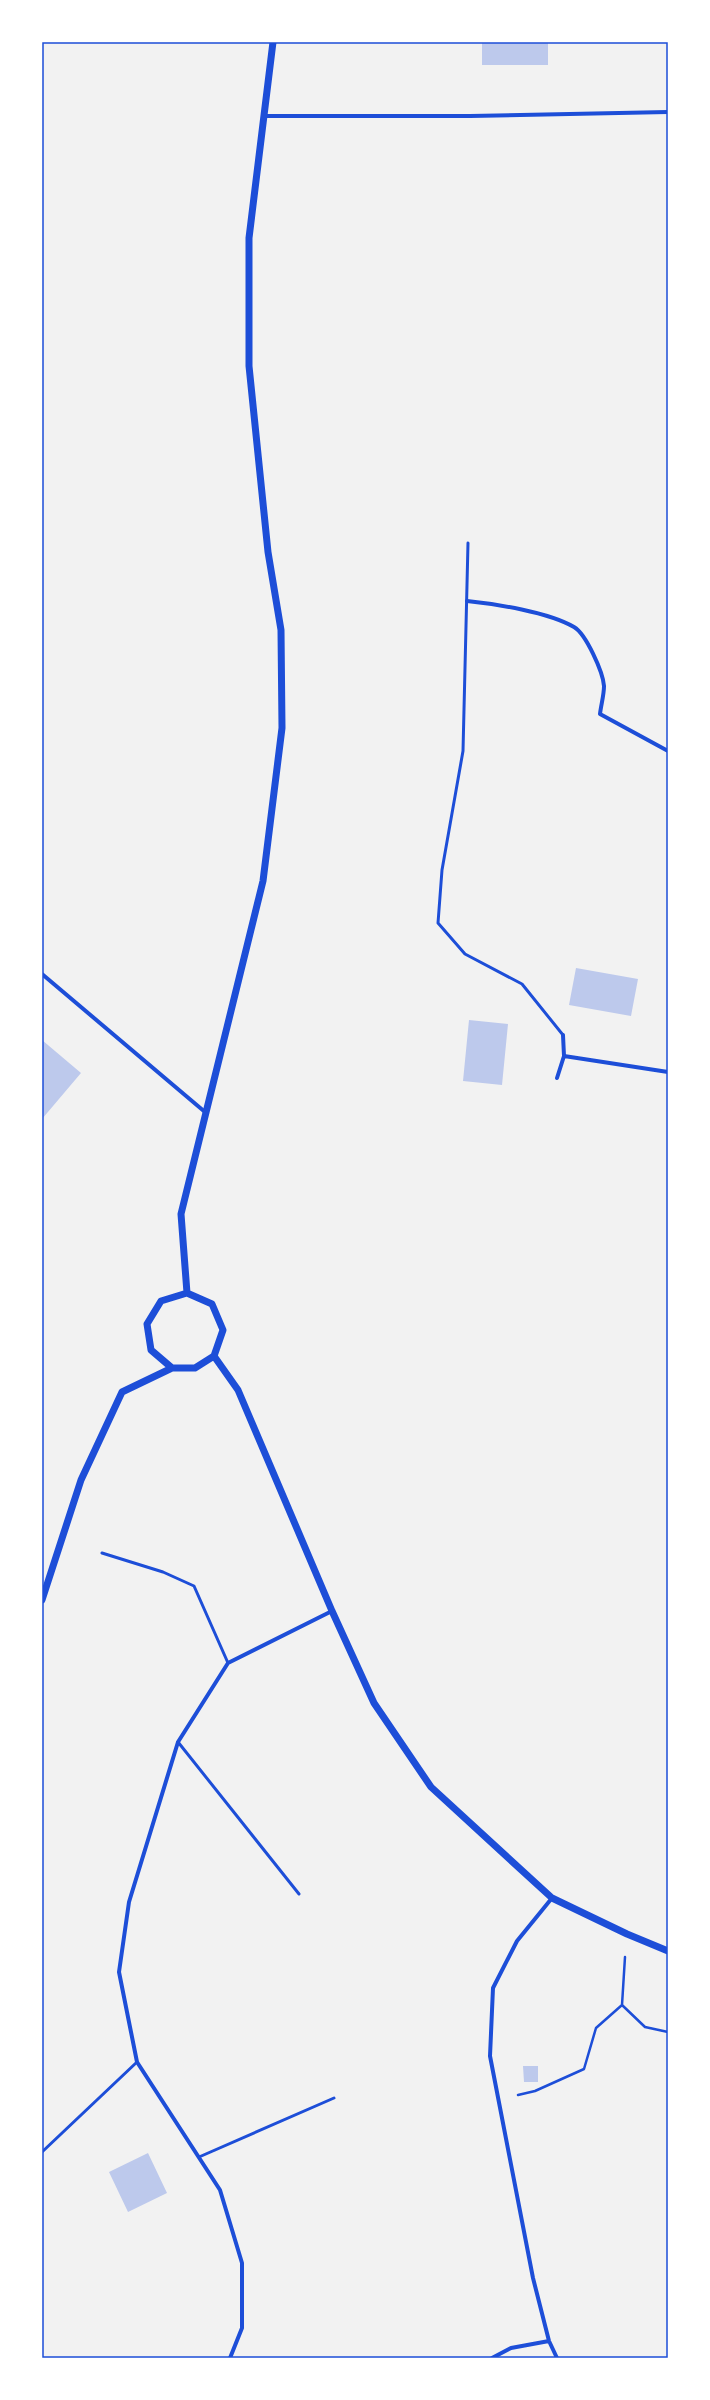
<svg xmlns="http://www.w3.org/2000/svg" width="710" height="2400" font-family="'Public Sans',sans-serif">
<rect width="100%" height="100%" fill="#f2f2f2"/>
<path fill="#bdc9ec" d="M 482,42 L 548,42 L 548,65 L 482,65 Z
M 576,968 L 638,979 L 631,1016 L 569,1005 Z
M 469,1020 L 508,1024 L 502,1085 L 463,1081 Z
M 42,1040 L 81,1073 L 42,1119 Z
M 523,2066 L 538,2066 L 538,2082 L 524,2082 Z
M 148,2153 L 167,2193 L 128,2212 L 109,2172 Z"/>
<g fill="none" stroke-linecap="round" stroke-linejoin="round">
<path stroke="#1d4ed8" stroke-width="2.5" d="M 625,1957 L 622,2005 L 645,2027 L 668,2032
M 518,2095 L 535,2091 L 584,2069 L 596,2028 L 622,2005"/>
<path stroke="#1d4ed8" stroke-width="3" d="M 468,543 L 463,751 L 442,870 L 438,923 L 465,954 L 522,984 L 563,1035
M 102,1553 L 163,1572 L 194,1586 L 228,1663
M 178,1742 L 299,1894
M 42,2152 L 137,2062
M 199,2157 L 334,2098"/>
<path stroke="#1d4ed8" stroke-width="4" d="M 265,116 L 470,116 L 668,112
M 467,601 C 496,604 548,612 574,627 C 586,634 603,672 604,686 C 604,695 601,705 600,714 L 668,751
M 42,974 L 205,1112
M 564,1056 L 668,1072
M 557,1078 L 564,1056 L 563,1035
M 552,1898 L 517,1941 L 493,1988 L 490,2056 L 533,2278 L 549,2341 L 557,2358
M 230,2358 L 242,2328 L 242,2263 L 220,2190 L 137,2062 L 119,1972 L 129,1902 L 178,1742 L 228,1663 L 332,1611
M 492,2358 L 511,2348 L 549,2341"/>
<path stroke="#1d4ed8" stroke-width="7" d="M 187,1293 L 181,1214 L 263,881 L 282,728 L 281,630 L 268,552 L 249,366 L 249,238 L 273,42
M 187,1293 L 212,1304 L 223,1330 L 214,1356 L 195,1368 L 172,1368 L 151,1350 L 147,1324 L 161,1301 Z
M 214,1356 L 238,1390 L 332,1611 L 374,1703 L 431,1787 L 552,1898 L 627,1934 L 668,1951
M 42,1600 L 81,1480 L 122,1392 L 172,1368"/>
</g>
<rect width="710" height="2400" fill="none" stroke="#ffffff" stroke-width="86"/>
<rect x="43" y="43" width="624" height="2314" fill="none" stroke="#1d4ed8" stroke-width="1.5"/>
</svg>
